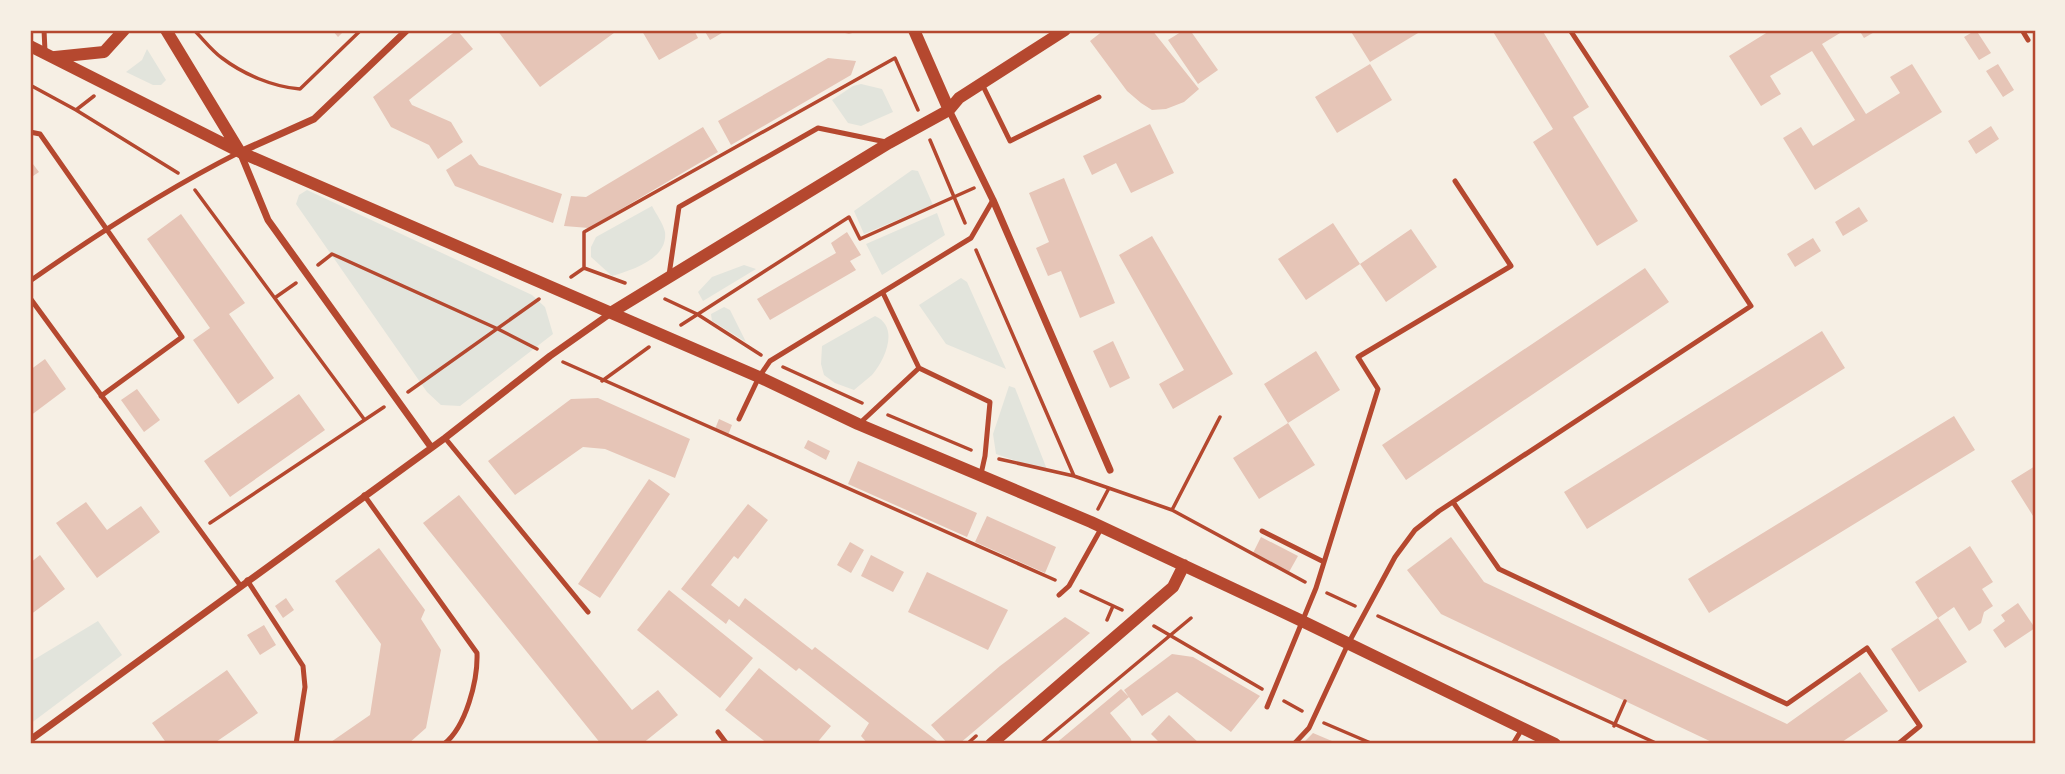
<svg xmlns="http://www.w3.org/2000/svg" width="2065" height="774" font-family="'Fira Sans Condensed',sans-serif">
<rect width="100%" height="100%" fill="#f6efe4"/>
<path fill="#e2e4dc" d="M 147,49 L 166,80 L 161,85 L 153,85 L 126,72 L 142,60 Z
M 861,84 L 882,89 L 893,112 L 861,126 L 848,123 L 832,100 L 853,86 Z
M 912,170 L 918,171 L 933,205 L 864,234 L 854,211 Z
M 307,190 L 532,295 L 545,307 L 553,334 L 460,406 L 441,405 L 427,392 L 296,204 L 299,195 Z
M 652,206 C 656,214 663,223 665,232 C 668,259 632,270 612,276 L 591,257 L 591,247 L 596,237 Z
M 937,213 L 945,235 L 882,275 L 866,244 Z
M 744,265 L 756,269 L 703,301 L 698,292 L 712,277 Z
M 961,278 L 967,282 L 1006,369 L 946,344 L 919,305 Z
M 724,307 L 730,310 L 746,342 L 712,321 L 711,314 Z
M 875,316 C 900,327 885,360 872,375 C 866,380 860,385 854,390 L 835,383 L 824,375 L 821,364 L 822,346 Z
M 1009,386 L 1015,388 L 1048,472 L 996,454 L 993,434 Z
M 98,621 L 122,655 L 30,724 L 30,662 Z"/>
<path fill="#e6c5b7" d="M 332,30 L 345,30 L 338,37 Z
M 457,30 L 473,49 L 409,100 L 412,105 L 451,122 L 463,142 L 438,159 L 429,145 L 391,127 L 373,97 Z
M 497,30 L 618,30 L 540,87 Z
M 645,30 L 694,30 L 698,38 L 659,60 L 642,31 Z
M 704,30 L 727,30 L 710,40 Z
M 833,30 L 862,30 L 849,34 Z
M 1104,30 L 1152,30 L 1199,89 L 1184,102 L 1166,109 L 1152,110 L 1141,103 L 1127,91 L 1090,41 Z
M 1184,30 L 1190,30 L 1218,70 L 1198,84 L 1168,40 Z
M 1350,30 L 1423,30 L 1370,62 Z
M 1492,30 L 1542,30 L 1589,107 L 1573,117 L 1638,221 L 1597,246 L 1533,142 L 1553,129 Z
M 1771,30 L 1845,30 L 1822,44 L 1866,114 L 1900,93 L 1890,77 L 1912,64 L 1942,112 L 1815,190 L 1783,138 L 1801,127 L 1813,146 L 1855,120 L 1812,51 L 1770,76 L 1781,94 L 1761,106 L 1729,56 Z
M 1859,30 L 1878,30 L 1864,38 Z
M 1976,30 L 1991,53 L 1979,60 L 1964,37 Z
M 828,58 L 856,61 L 851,75 L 731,145 L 718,121 Z
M 1370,64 L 1392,100 L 1337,133 L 1315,97 Z
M 1998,64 L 2014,90 L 2003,97 L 1986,71 Z
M 1150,124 L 1174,173 L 1131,193 L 1116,163 L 1092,175 L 1083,156 Z
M 1991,126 L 1999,139 L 1976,154 L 1968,141 Z
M 703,127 L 718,152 L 589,228 L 564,226 L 571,196 L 586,197 Z
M 471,154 L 479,165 L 562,194 L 553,223 L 455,186 L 446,170 Z
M 30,160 L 39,172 L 30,178 Z
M 1064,178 L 1115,303 L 1080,318 L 1061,271 L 1048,276 L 1036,248 L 1049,242 L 1029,193 Z
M 1859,207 L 1868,221 L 1843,236 L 1835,222 Z
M 181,214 L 245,303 L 229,314 L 274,378 L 238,404 L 193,340 L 210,328 L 147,239 Z
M 1333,223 L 1360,264 L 1306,300 L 1278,259 Z
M 1411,229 L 1437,267 L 1386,302 L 1360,264 Z
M 847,232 L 861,255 L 850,261 L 856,270 L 770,320 L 757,299 L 836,253 L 831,243 Z
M 1152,236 L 1233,374 L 1173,409 L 1159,384 L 1184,370 L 1119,255 Z
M 1813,238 L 1821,251 L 1795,267 L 1787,254 Z
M 1645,268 L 1669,302 L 1406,480 L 1382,445 Z
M 1822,331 L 1845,368 L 1587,529 L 1564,492 Z
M 1113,341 L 1130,378 L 1110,388 L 1093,351 Z
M 1316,351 L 1340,390 L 1288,423 L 1315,465 L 1259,499 L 1233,458 L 1288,423 L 1264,384 Z
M 45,359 L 66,389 L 30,416 L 30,370 Z
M 137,389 L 160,420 L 144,432 L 121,400 Z
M 299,394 L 325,430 L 230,497 L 204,461 Z
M 598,398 L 690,439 L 675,478 L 605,449 L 583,447 L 515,495 L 488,461 L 571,399 Z
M 1954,416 L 1975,450 L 1709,613 L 1688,579 Z
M 719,419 L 732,425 L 728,435 L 715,429 Z
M 808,440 L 830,451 L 826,460 L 804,448 Z
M 858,461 L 977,513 L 967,537 L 848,484 Z
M 2035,466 L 2035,519 L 2011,481 Z
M 649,479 L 670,494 L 600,598 L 578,584 Z
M 459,495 L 632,710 L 658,690 L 678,715 L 642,744 L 601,744 L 423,523 Z
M 86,502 L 107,530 L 141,506 L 160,532 L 97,578 L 56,523 Z
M 748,504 L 768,520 L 738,559 L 734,556 L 711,585 L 739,607 L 745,598 L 812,650 L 815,647 L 941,744 L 868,744 L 861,736 L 869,723 L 799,668 L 796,671 L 729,619 L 726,624 L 681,589 Z
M 987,516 L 1056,547 L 1045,573 L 975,542 Z
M 1261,537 L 1298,556 L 1289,572 L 1253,553 Z
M 1451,537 L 1484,582 L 1787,724 L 1860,672 L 1888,711 L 1839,744 L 1716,744 L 1441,614 L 1407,570 Z
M 850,542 L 864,550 L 851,573 L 837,565 Z
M 1970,546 L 1993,582 L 1982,589 L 1993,606 L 1984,612 L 1981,623 L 1969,631 L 1954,607 L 1938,618 L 1915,582 Z
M 379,548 L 425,610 L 421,619 L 441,650 L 426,728 L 408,744 L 328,744 L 370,715 L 381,644 L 335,581 Z
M 40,555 L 65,589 L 30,615 L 30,563 Z
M 871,555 L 904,572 L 893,592 L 861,576 Z
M 927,572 L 1008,610 L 988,650 L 908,612 Z
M 669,590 L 753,658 L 720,698 L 637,630 Z
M 286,598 L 294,610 L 283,618 L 275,606 Z
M 2018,603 L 2035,628 L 2005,648 L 1993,630 L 2005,621 L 2001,615 Z
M 1065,617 L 1090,633 L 959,744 L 948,744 L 931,725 L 1000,666 Z
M 1938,618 L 1967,662 L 1919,692 L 1891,649 Z
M 264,625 L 276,645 L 260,655 L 247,635 Z
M 1172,654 L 1193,657 L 1260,696 L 1231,732 L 1177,692 L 1142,716 L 1124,690 Z
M 759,668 L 831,726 L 816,744 L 768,744 L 725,710 Z
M 227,670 L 258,713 L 213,744 L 167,744 L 152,723 Z
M 1121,689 L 1129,697 L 1110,713 L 1131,739 L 1132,744 L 1055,744 Z
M 1169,715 L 1200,744 L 1161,744 L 1151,734 Z
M 1313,733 L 1339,744 L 1302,744 Z"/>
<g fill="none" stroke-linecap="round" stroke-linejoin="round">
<path stroke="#b5482f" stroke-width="3.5" d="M 194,30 C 203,39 212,51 222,58 C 243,74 273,87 300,89 L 361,30
M 30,85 L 76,110 L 178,173
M 76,110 L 94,96
M 930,140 L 965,223
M 195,190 L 364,419
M 976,250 L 1074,476
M 318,265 L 332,254 L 498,329 L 537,349
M 584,268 L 625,283
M 571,277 L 584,268 L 584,232 L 895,58 L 918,110
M 276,297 L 296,283
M 665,299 L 697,314 L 761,355
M 681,325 L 849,217 L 860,239 L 974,188
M 563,362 L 1055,580
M 783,367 L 862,403
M 602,381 L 649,347
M 408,392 L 539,299
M 888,415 L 971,450
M 999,459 L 1074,476 L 1172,510 L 1305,582
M 1098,509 L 1109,488
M 1172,510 L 1220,417
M 210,523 L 384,407
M 1081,591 L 1122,610
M 1327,593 L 1355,606
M 1378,616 L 1658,744
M 1107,620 L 1113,606
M 1154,626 L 1262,689
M 1284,701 L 1302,711
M 1324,723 L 1373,744
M 1614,726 L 1625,701
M 967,744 L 976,736
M 1040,744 L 1191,618"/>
<path stroke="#b5482f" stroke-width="5" d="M 44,30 L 45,51
M 2022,30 L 2028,40
M 982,84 L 1010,141 L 1099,97
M 30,132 L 40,134 L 182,337 L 101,396
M 669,275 L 679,207 L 818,128 L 886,142
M 30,281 C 97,234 165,190 238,153
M 883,293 L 919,368 L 990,402 L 985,456 L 981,474
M 30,298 L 240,585
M 739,419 L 759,377 L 770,361 L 971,238 L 993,200
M 860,423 L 919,368
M 445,438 L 588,612
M 364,495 L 477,653 C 478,680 466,727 444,744
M 1453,502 L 1499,569 L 1787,704 L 1867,648 L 1920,726 L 1898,744
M 1262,531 L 1324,562
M 247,580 L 303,666 L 305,687 L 296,744
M 1059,595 L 1069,586 L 1102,527
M 1267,707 L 1316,588 L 1378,389 L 1358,357 L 1511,266 L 1455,181
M 718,732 L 727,744
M 1294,744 L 1309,728 L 1348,644 L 1395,557 L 1415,530 L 1439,511 L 1751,306 L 1570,30
M 1513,744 L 1522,729"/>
<path stroke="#b5482f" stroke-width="7" d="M 407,30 L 314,119 L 240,152 L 268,220 L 431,447
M 949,110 L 993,200 L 1110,470
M 30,740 L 445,438 L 550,356 L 611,313"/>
<path stroke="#b5482f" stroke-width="12" d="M 166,30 L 240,152
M 914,30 L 949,110
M 30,46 L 240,152 L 759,377 L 858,424 L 1091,522 L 1302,621 L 1555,744
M 55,57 L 104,52 L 124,30
M 612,312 L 889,143 L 949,110 L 959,98 L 1065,30
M 991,744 L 1173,587 L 1184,565"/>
</g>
<rect width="2065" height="774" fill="none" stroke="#f6efe4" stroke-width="63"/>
<rect x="32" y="32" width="2002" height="710" fill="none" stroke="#b5482f" stroke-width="2.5"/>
</svg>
